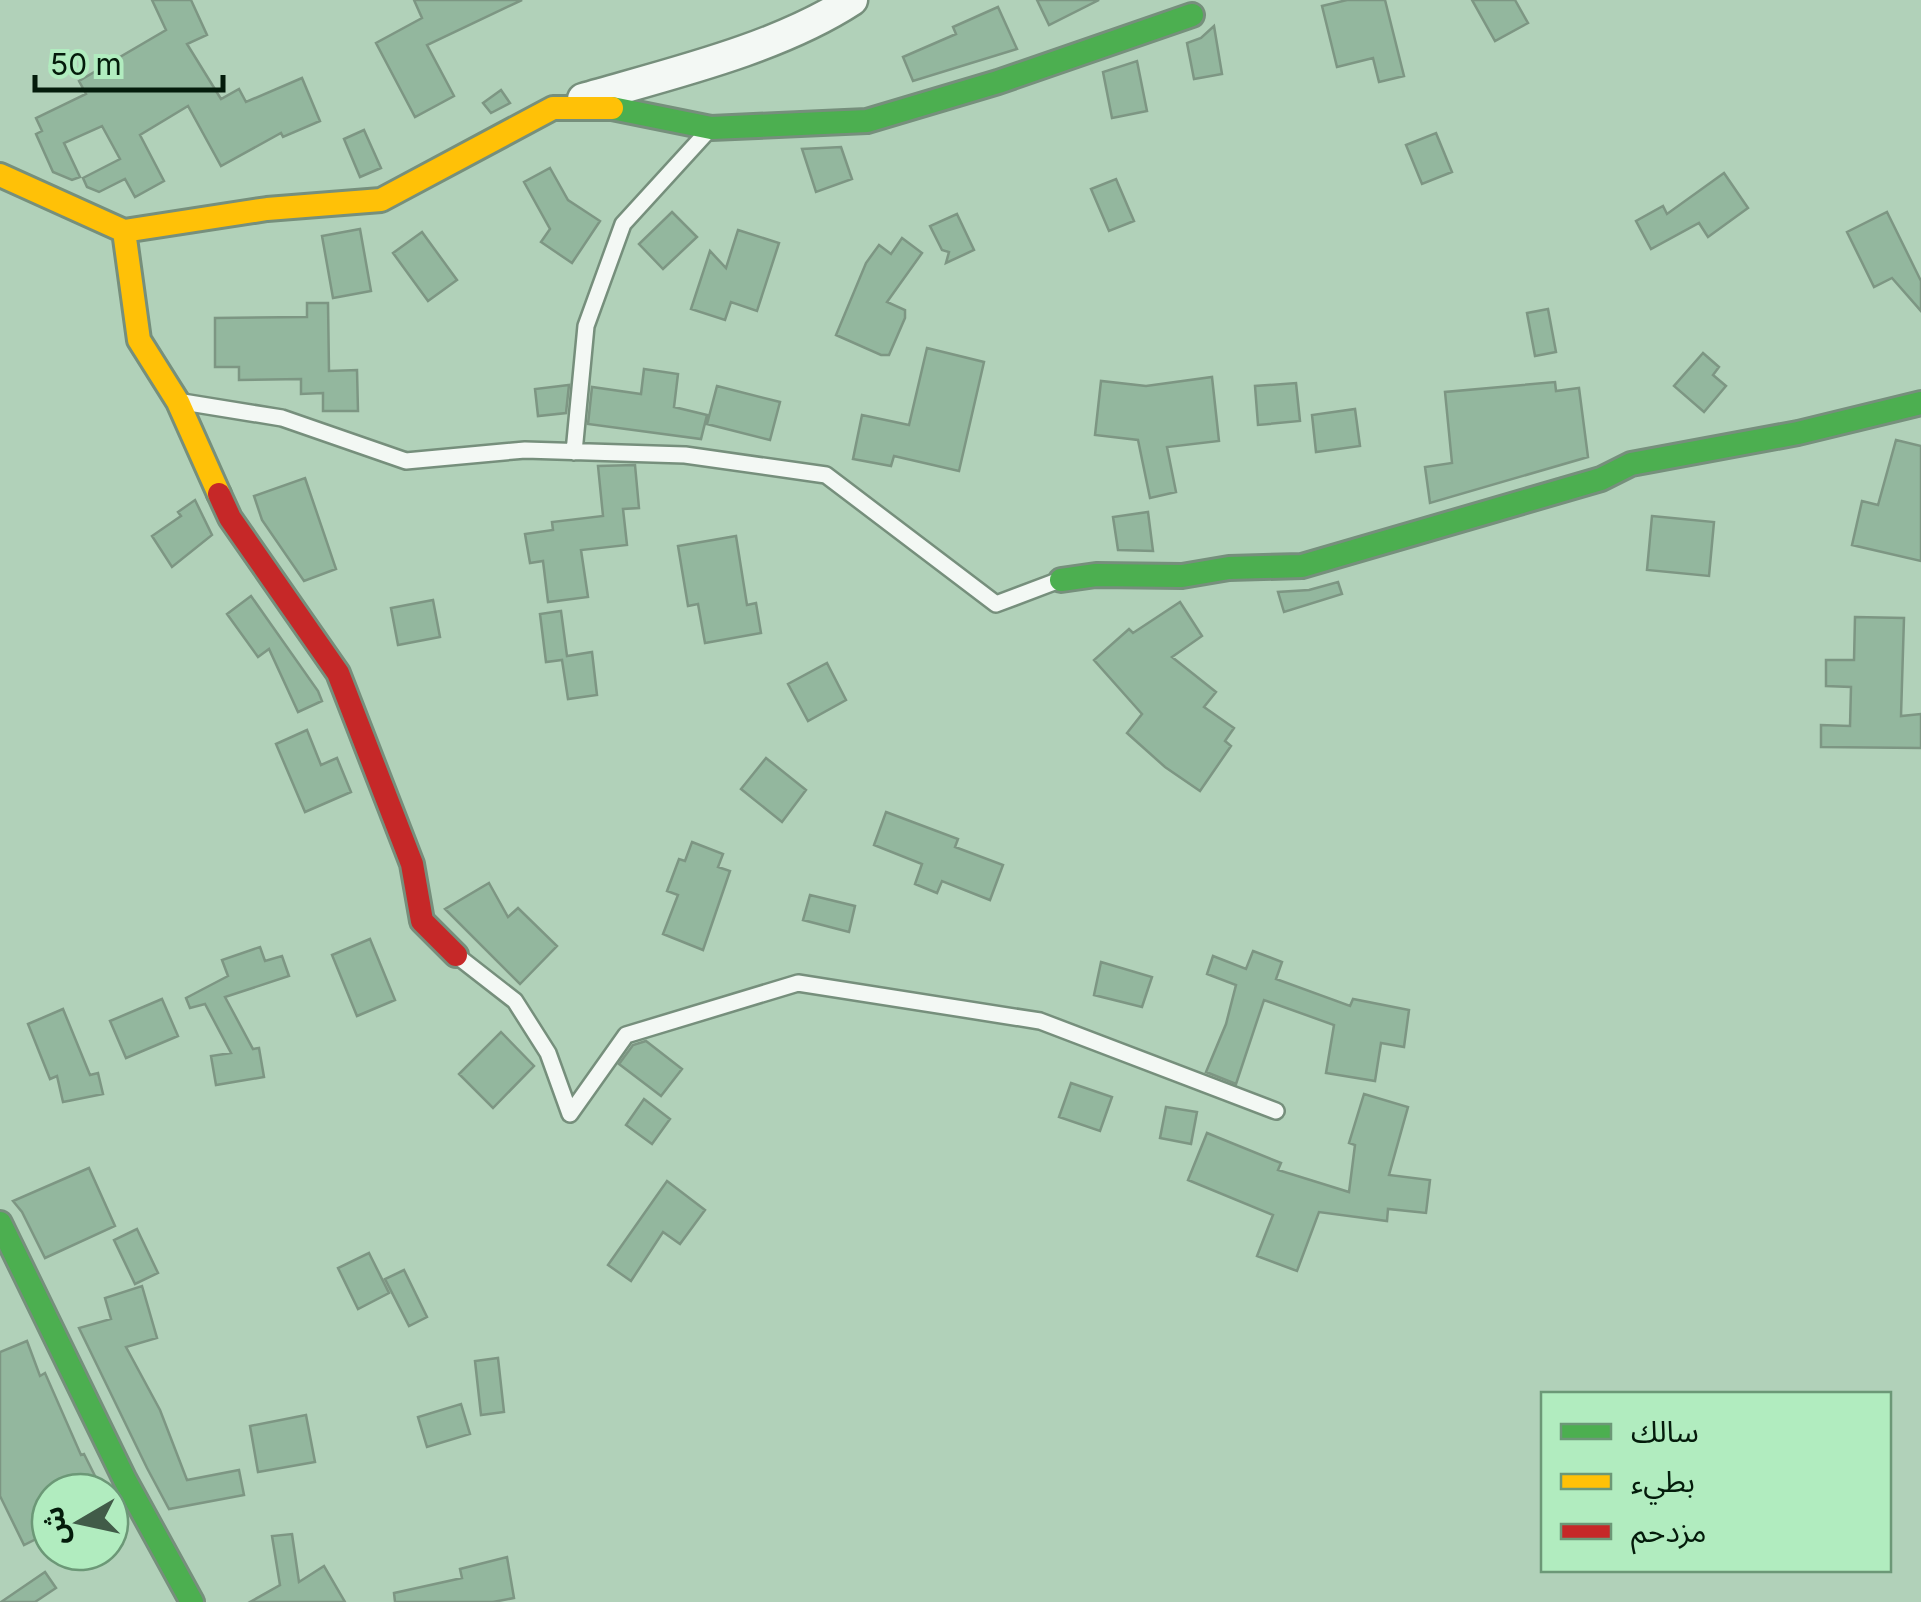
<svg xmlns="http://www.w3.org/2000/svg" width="1921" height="1602" font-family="Inter,'Noto Sans Arabic',sans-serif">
<rect width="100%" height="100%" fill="#b1d1b9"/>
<path fill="#93b79e" stroke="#7d9683" stroke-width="2.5" d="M 152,0 L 191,0 L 207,35 L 187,44 L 221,99 L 239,89 L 246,102 L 302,78 L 320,121 L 283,137 L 281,133 L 221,166 L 188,106 L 140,135 L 164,181 L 135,197 L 125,179 L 99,192 L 87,187 L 83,178 L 120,159 L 102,126 L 64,143 L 80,177 L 72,180 L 53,172 L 36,134 L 42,131 L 36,118 L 86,94 L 79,81 L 166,30 Z
M 414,0 L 522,0 L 427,45 L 454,96 L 415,117 L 376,43 L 422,18 Z
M 1037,0 L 1099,0 L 1049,25 Z
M 1347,0 L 1385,0 L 1404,76 L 1379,82 L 1373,58 L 1337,67 L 1322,6 Z
M 1472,0 L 1515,0 L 1528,23 L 1495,41 Z
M 998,7 L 1017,49 L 913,81 L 903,57 L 956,34 L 953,27 Z
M 1214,26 L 1222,74 L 1194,79 L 1187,43 L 1201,38 Z
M 1137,61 L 1147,111 L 1112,118 L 1103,72 Z
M 501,90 L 510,103 L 491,113 L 483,103 Z
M 364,130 L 381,168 L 360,177 L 344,139 Z
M 1436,133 L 1452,172 L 1422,184 L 1406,145 Z
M 841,147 L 852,179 L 816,192 L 802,149 Z
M 550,168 L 568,200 L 600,221 L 572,263 L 541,242 L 550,229 L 524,182 Z
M 1724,173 L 1748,208 L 1708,237 L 1699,223 L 1651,249 L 1636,221 L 1663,206 L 1667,214 Z
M 1116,179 L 1134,221 L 1109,231 L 1091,189 Z
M 672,212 L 697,237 L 663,269 L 639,244 Z
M 1887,212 L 1921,281 L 1921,311 L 1892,278 L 1874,287 L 1847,232 Z
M 957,214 L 974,250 L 946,263 L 949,252 L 942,250 L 930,226 Z
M 360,229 L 371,291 L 333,298 L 322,236 Z
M 738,230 L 779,243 L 757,311 L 731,302 L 725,320 L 691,309 L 710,251 L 726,268 Z
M 422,232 L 457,280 L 428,301 L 393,253 Z
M 902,238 L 922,253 L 887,302 L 905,310 L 905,318 L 889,355 L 881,355 L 836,335 L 866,263 L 879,245 L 891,254 Z
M 307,303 L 328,303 L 329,371 L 357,370 L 358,411 L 323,411 L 323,393 L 301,394 L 301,379 L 239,380 L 239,367 L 215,367 L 215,318 L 307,317 Z
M 1548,309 L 1556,352 L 1535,356 L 1527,313 Z
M 927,348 L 984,362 L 959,471 L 894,456 L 891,466 L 853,459 L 862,415 L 909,425 Z
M 1703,353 L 1719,367 L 1713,375 L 1726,386 L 1704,412 L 1674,386 Z
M 644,369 L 678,374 L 674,407 L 707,415 L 701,439 L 588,424 L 592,387 L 641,394 Z
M 1212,377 L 1219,441 L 1167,447 L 1176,492 L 1150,498 L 1138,440 L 1095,435 L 1101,381 L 1146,386 Z
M 1555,382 L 1556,391 L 1579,388 L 1588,457 L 1430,503 L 1425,467 L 1452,463 L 1445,392 Z
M 1296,383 L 1300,421 L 1258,425 L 1255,386 Z
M 569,385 L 566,413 L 538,416 L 535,389 Z
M 717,386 L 780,402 L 770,440 L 707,424 Z
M 1355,409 L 1360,446 L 1316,452 L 1312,415 Z
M 1896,440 L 1921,446 L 1921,561 L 1852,545 L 1862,501 L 1878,505 Z
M 635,465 L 639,508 L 623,509 L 627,545 L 581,550 L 588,597 L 548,602 L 543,561 L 530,563 L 525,534 L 553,530 L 552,522 L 603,516 L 598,466 Z
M 305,478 L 336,569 L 304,581 L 262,520 L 254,496 Z
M 195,500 L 212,535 L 172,567 L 152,536 L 181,516 L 178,512 Z
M 1148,512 L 1153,551 L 1118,550 L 1113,517 Z
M 1652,516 L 1714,522 L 1709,576 L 1647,570 Z
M 736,536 L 747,605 L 756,603 L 761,633 L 705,643 L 698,604 L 688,606 L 678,546 Z
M 1338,582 L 1342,594 L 1284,612 L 1278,592 L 1309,590 Z
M 251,596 L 318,691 L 322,701 L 298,712 L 269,649 L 258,657 L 227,614 Z
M 433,600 L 440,637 L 398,645 L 391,608 Z
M 1180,602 L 1202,636 L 1172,657 L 1216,692 L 1204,707 L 1234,728 L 1225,741 L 1231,746 L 1200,791 L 1165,767 L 1127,733 L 1142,714 L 1094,660 L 1129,629 L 1133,633 Z
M 561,611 L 567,656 L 592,652 L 597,695 L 568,699 L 562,660 L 546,662 L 540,614 Z
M 1855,617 L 1904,618 L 1901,716 L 1921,714 L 1921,748 L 1821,747 L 1821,725 L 1850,726 L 1851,687 L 1826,686 L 1826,660 L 1854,660 Z
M 827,663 L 846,700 L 808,721 L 788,684 Z
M 307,730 L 321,765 L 337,758 L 351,792 L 305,812 L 276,744 Z
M 766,758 L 806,790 L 782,822 L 741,789 Z
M 886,812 L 958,839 L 955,847 L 1003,865 L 990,900 L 942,881 L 937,893 L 915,884 L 922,864 L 874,845 Z
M 692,842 L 723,854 L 718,867 L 730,871 L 703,950 L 663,934 L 678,895 L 667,891 L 679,859 L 685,861 Z
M 489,883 L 508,917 L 518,908 L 557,946 L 520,984 L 445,909 Z
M 810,895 L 855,906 L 849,932 L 803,920 Z
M 370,939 L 395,1000 L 357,1016 L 332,955 Z
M 260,947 L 265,961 L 282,956 L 289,976 L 225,997 L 253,1049 L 259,1048 L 264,1077 L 216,1085 L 211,1056 L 231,1053 L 205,1004 L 190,1008 L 186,998 L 228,976 L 222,960 Z
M 1253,951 L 1282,962 L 1276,979 L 1350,1006 L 1353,999 L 1409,1010 L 1404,1047 L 1381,1043 L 1375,1081 L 1326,1073 L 1334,1025 L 1264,1000 L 1236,1084 L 1206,1072 L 1226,1024 L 1236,985 L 1207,974 L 1213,956 L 1246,969 Z
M 1101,962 L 1152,977 L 1142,1007 L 1094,995 Z
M 162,999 L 178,1036 L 126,1058 L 110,1021 Z
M 63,1009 L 90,1075 L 98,1073 L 103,1094 L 63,1102 L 57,1076 L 50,1079 L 28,1024 Z
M 501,1032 L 534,1066 L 493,1108 L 459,1074 Z
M 646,1041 L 682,1069 L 661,1096 L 619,1064 L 633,1045 Z
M 1071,1083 L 1112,1097 L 1100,1131 L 1059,1117 Z
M 1364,1094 L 1408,1107 L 1389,1175 L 1430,1180 L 1426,1213 L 1388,1209 L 1387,1221 L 1319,1212 L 1297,1271 L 1257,1256 L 1273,1215 L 1188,1180 L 1207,1133 L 1281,1163 L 1278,1170 L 1349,1192 L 1355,1145 L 1349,1143 Z
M 644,1099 L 670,1119 L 652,1144 L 626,1125 Z
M 1166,1107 L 1197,1112 L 1191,1144 L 1160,1138 Z
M 89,1168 L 115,1226 L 45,1258 L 22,1212 L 13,1201 Z
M 667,1181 L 705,1210 L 680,1244 L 663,1232 L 631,1281 L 608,1265 Z
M 137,1229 L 158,1273 L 135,1284 L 114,1240 Z
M 369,1253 L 389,1293 L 358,1309 L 338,1268 Z
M 404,1270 L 427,1317 L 409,1326 L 385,1279 Z
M 142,1286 L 157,1338 L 126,1347 L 160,1410 L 187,1480 L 239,1470 L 244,1495 L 169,1509 L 147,1468 L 79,1328 L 111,1319 L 105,1298 Z
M 27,1341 L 40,1376 L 45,1373 L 81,1455 L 84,1454 L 103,1492 L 50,1492 L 50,1532 L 24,1545 L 0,1496 L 0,1352 Z
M 498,1358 L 504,1412 L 481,1415 L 475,1361 Z
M 461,1404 L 470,1434 L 427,1447 L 418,1417 Z
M 306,1415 L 315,1462 L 258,1472 L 250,1426 Z
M 292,1534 L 299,1582 L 324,1566 L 345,1602 L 250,1602 L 280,1585 L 272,1536 Z
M 507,1557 L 514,1598 L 493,1602 L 395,1602 L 394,1593 L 462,1578 L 460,1569 Z
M 45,1572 L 56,1588 L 35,1602 L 1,1602 Z"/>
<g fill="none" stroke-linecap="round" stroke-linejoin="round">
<g stroke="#768f7c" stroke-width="20">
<path id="lane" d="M 183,402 L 282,418 L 406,461 L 525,450 L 685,455 L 826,475 L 996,604 L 1057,581
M 574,452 L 586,326 L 623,224 L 708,131
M 456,955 L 515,1001 L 548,1053 L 570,1114 L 626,1035 L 798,983 L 1040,1021 L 1276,1111"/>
</g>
<g stroke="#768f7c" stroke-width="35">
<path id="street" d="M 583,99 C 669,74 777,49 852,0"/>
</g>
<g stroke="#768f7c" stroke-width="28">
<path id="fast" d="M 612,108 L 711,128 L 867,121 L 998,82 L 1192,15
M 1061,580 L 1096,575 L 1182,576 L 1229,568 L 1302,566 L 1601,479 L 1631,464 L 1798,433 L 1921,403
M 0,1223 L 125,1480 L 192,1602"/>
</g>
<g stroke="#768f7c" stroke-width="28">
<path id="slow" d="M 0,175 L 124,231 L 139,340 L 178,402 L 219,494
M 124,231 L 267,209 L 381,200 L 553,108 L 612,108"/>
</g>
<g stroke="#768f7c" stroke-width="28">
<path id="jam" d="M 219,494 L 230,518 L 338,673 L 412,864 L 422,921 L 456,955"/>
</g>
<use href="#lane" stroke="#f3f8f4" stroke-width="15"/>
<use href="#street" stroke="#f3f8f4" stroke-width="30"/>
<use href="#fast" stroke="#4caf50" stroke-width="22"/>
<use href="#slow" stroke="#ffc107" stroke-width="22"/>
<use href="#jam" stroke="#c62828" stroke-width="22"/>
</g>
<rect x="1541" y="1392" width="350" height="180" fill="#b1ecbf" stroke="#6c9877" stroke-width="2.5"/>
<rect x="1561" y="1424" width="50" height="15" fill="#4caf50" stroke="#6c9877" stroke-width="2.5"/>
<text x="1631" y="1442" font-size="30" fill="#041b0b">سالك</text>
<rect x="1561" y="1474" width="50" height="15" fill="#ffc107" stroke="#6c9877" stroke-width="2.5"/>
<text x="1631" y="1492" font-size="30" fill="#041b0b">بطيء</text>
<rect x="1561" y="1524" width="50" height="15" fill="#c62828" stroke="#6c9877" stroke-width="2.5"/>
<text x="1631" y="1542" font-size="30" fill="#041b0b">مزدحم</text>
<g transform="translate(80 1522) rotate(261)"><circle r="48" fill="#b1ecbf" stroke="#6c9877" stroke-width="2.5"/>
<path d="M0-8L18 38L0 25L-18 38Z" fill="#415b48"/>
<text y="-15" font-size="28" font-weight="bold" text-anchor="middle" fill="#041b0b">ش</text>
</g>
<path d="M35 75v15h188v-15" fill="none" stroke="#041b0b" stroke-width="5"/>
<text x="50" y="75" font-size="30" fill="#041b0b" stroke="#b1ecbf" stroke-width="8" paint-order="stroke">50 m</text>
</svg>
